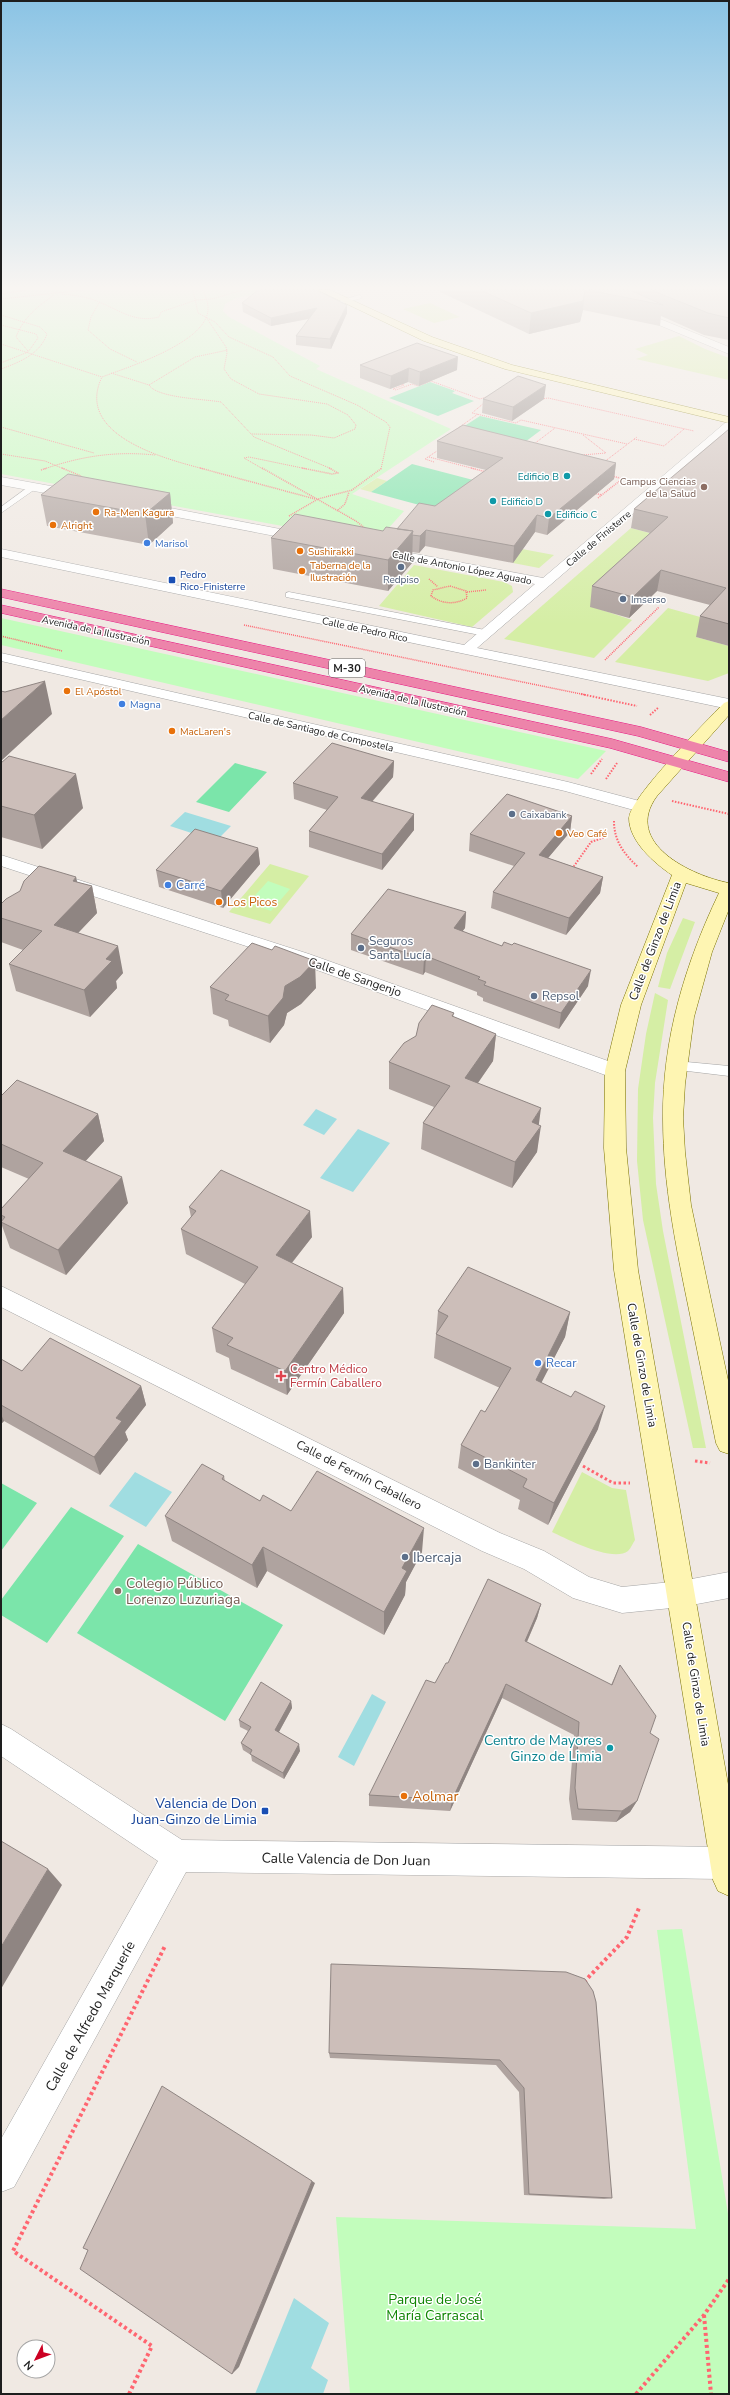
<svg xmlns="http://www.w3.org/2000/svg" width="730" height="2395" font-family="'Nunito Sans',sans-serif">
<rect width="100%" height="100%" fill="#f0e9e3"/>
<path fill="#d5eea5" d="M 430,303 L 460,317 L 434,323 L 403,309 Z
M 679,336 L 705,349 L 729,358 L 729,380 L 636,359 L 648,355 L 635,349 Z
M 377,478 L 387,481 L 371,492 L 360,489 Z
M 631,528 L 709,549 L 590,606 L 632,620 L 594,658 L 504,639 Z
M 522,549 L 554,555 L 539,568 L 513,563 Z
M 414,565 L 504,582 L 512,586 L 513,592 L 472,627 L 379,606 Z
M 668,608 L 711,620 L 696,637 L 729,646 L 729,673 L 708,681 L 615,662 Z
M 270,864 L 309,876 L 270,924 L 229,912 Z
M 683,918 L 695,922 L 670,989 L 658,987 L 667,953 Z
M 655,993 L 668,1000 L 655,1083 L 653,1118 L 656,1184 L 663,1231 L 706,1448 L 693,1448 L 643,1220 L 637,1161 L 638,1089 L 646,1034 Z
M 582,1472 L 612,1488 L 626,1490 L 635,1540 C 633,1543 631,1548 628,1551 C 613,1563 567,1539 552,1532 Z"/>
<path fill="#c2fdbc" d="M 1,290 L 275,290 L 236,298 L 225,304 L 223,311 L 229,317 L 320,366 L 316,369 L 451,429 L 352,494 L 404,511 L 375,543 L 1,474 Z
M 1,618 L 606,751 L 578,779 L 1,645 Z
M 268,881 L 290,889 L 271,911 L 248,903 Z
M 682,1929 L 729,2220 L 729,2394 L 350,2394 L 336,2217 L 696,2229 L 657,1930 Z"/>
<path fill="#7be5aa" d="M 430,382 L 455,391 L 452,393 L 474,401 L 438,416 L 389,398 Z
M 480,416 L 541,430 L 509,454 L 446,438 Z
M 412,464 L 477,481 L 438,510 L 371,492 Z
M 235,763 L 267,772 L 229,812 L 196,802 Z
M 1,1483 L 37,1503 L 1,1551 Z
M 71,1507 L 124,1536 L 47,1643 L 1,1615 L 1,1600 Z
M 138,1544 L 283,1625 L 225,1721 L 77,1633 Z"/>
<path fill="#a0dde1" d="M 185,812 L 231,826 L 216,841 L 170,826 Z
M 316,1109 L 337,1119 L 324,1135 L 303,1125 Z
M 358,1129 L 390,1143 L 353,1192 L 320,1178 Z
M 135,1472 L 172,1492 L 146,1527 L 109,1506 Z
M 372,1694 L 386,1702 L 354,1766 L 338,1757 Z
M 294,2298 L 329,2323 L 311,2368 L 328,2380 L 323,2394 L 255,2394 Z"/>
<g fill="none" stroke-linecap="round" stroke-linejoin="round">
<g stroke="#a5a5a5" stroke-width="1">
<path id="lane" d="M 360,295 L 362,298 L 332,306 L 329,304 Z
M 31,485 L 38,487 L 1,513 L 1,507 Z
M 289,592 L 485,630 L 489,633 L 485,636 L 286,597 L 286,593 Z
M 676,1061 L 729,1066 L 729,1076 L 671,1069 L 670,1066 L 671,1063 Z"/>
</g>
<g stroke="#a5a5a5" stroke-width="1">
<path id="street" d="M 633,308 L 729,347 L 729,354 L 630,313 L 628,311 Z
M 729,422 L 729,431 L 477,648 L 729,699 L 729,709 L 1,557 L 1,549 L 464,645 L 535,584 L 384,556 L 379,555 L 378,552 L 379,549 L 384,548 L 543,578 L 725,423 Z
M 1,477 L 78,491 L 84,495 L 78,499 L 1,485 Z
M 144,503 L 306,534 L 312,538 L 306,542 L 140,510 L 138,507 Z
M 1,653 L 568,782 L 647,803 L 649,807 L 647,811 L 641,812 L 565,791 L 1,661 Z
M 1,855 L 309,954 L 622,1066 L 625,1071 L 622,1076 L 615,1078 L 608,1076 L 295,962 L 1,866 Z
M 1,1286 L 500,1533 L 544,1551 L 589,1577 L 622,1587 L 681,1581 L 729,1572 L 729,1598 L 681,1607 L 622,1613 L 573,1598 L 524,1569 L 482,1551 L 1,1307 Z
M 1,1724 L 11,1729 L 182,1840 L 726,1847 L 729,1849 L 729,1881 L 724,1879 L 186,1872 L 14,2187 L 1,2192 L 1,2139 L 158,1861 L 1,1756 Z"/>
</g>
<g stroke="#7a7200" stroke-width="1">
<path id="secondary" d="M 318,290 L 330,290 L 432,337 L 512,365 L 729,417 L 729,423 L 505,369 L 424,341 Z
M 729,701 L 729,715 L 657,796 C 622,843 692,876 729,883 L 729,909 L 712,952 L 694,1017 L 685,1084 L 683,1118 L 685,1152 L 691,1205 L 729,1385 L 729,1454 L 720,1451 L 716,1443 C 707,1399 698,1354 689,1310 C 676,1247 663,1184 663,1119 C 662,1040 685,964 719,893 L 686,883 L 641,1005 L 625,1071 L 626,1148 L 638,1270 L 729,1790 L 729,1896 L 718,1891 L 713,1880 L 614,1270 L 604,1148 L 605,1071 L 621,1005 L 672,875 C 654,863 629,841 629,818 C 630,797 706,722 724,703 Z"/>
</g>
<g stroke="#e71782" stroke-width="1">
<path id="highway" d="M 1,589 L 641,727 L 729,752 L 729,762 L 638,736 L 1,597 Z
M 1,605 L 612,739 L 729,772 L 729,782 L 610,748 L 1,613 Z"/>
</g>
<path stroke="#ff6570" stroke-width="1" stroke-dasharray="1 1" stroke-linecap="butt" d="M 193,290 L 198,313 L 215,322 L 229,337 L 273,357 L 290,376 L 357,405 L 386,422 L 390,427 L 381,469
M 203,290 C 205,295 208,302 208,308 C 209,342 128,367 102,377 C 74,435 165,459 204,469
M 1,294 L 27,290
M 62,294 C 74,295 88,297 99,302 C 121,311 135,323 159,317 L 161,312 L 196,300 L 212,299 L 243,290
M 1,299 L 84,290
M 99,303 L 91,317 L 88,330 L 110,349 L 137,362
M 1,315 L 40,327 L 47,334 C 40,354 20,362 1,369
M 206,317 L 226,347 L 227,353 L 224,369 L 231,379 L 259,394 L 327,404 L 348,415 L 356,425 L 355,429 L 334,438 L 311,435 L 252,434
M 1,325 L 36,334 L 38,338 L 28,352 L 1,363
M 1,344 L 102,377
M 28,351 L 16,337 C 23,318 38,306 54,295
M 111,373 L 149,385 C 157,398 204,399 221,402 L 254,437 L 332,469
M 402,384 L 404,385 L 393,389 L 396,390 L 412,384 L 418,386 L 431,381 L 480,399 L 490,396
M 149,385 L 195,357 L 228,350
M 542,399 L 548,398 L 694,431
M 484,403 L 472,413 L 516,423 L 521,420 L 627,444
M 1,427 L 94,453
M 454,431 L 478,414
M 634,439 L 664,446 L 684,429
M 534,444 L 555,428
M 1,454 L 45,461 L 64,469
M 582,455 L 606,453 L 583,435
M 429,457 L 475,469
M 434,462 L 425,459 L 440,449
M 604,462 L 637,437
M 44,469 C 82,456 115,451 155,455
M 263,469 L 244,458 L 249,457 L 307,469"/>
<path stroke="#ff6570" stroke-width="1.5" stroke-dasharray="1 1" stroke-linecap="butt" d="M 62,468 L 81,476
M 200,468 L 315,499
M 262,468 L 356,521 L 366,529
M 302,468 L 332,474 L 338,473 L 329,468
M 471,468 L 487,472
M 41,470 L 47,468
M 612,476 L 634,482
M 594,493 L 602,495
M 598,498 L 622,479
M 338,510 L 345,504 L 349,492
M 289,516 L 318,499 L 352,490 L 382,468
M 429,579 L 438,587
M 450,586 L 466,591 L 467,598 C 455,605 442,604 431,596 L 433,590 Z
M 467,592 L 486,590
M 244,625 L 586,695
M 1,636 L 62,651
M 605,660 L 659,607"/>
<path stroke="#ff6570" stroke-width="2" stroke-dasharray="1.5 1.5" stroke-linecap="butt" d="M 581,694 L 637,706
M 650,715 L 658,708
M 591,774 L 602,759
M 606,779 L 617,763
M 672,801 L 729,814
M 614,821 C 614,841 624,854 638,867
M 572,869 L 591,842 L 608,836"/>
<path stroke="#ff6570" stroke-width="3" stroke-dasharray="2.5 2.5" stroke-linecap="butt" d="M 695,1461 L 710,1463
M 583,1466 L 613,1483 L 630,1483"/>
<path stroke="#ff6570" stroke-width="4" stroke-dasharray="3 3" stroke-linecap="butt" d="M 584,1982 L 627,1937 L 639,1908
M 704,2315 L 711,2394
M 129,2394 L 152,2346 L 13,2251 L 165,1946
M 636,2394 L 704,2315 L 729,2279"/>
<use href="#lane" fill="#fff" fill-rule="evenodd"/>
<use href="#street" fill="#fff" fill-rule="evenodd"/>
<use href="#secondary" fill="#fef5b2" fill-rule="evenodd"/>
<use href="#highway" fill="#ed84aa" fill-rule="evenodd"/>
</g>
<path fill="#afa39f" d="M 440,290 L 729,290 L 729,340 L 704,335 L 661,316 L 660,326 L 583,310 L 580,322 L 529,334 L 440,292 Z
M 242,303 L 347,313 L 331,349 L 296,345 L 296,336 L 309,319 L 271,326 L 243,312 Z
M 360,365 L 457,370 L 419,386 L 408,382 L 390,389 L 360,378 Z
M 483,399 L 544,399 L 512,421 L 482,413 Z
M 729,429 L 729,646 L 696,637 L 700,616 L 710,605 L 657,591 L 629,618 L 590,607 L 592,586 L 650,533 L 631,528 L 634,509 Z
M 437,441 L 616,463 L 614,479 L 547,535 L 535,532 L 513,563 L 425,546 L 419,553 L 412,552 L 412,563 L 388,591 L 273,569 L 271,538 L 383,531 L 397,529 L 435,506 L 486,470 L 437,458 Z
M 170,493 L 173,523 L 149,545 L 47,526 L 41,495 Z
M 394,761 L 393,777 L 372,802 L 414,830 L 382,870 L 309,847 L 309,831 L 327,810 L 294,799 L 293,783 Z
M 1,763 L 83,808 L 42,849 L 1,837 Z
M 572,816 L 570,832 L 548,858 L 603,877 L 600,893 L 566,935 L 491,908 L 493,892 L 514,866 L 469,851 L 470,834 Z
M 258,848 L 260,864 L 223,908 L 159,887 L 156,870 Z
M 77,882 L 92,886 L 97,913 L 78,933 L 123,973 L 116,981 L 117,988 L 90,1017 L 16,991 L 9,964 L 23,950 L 1,942 L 1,904 Z
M 466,912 L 465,928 L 462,931 L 588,986 L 559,1029 L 483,1001 L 483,998 L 477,995 L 477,992 L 425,972 L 423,975 L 351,950 L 351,934 Z
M 210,987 L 316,988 L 301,1004 L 287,1013 L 284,1025 L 270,1043 L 229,1026 L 228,1020 L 213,1014 Z
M 454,1013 L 453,1017 L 496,1034 L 493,1061 L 478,1083 L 539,1125 L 537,1152 L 512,1188 L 421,1149 L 423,1123 L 434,1107 L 389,1089 L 389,1062 Z
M 1,1096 L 98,1114 L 104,1141 L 85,1161 L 128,1203 L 66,1275 L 10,1248 L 1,1223 L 1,1209 L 29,1179 L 1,1167 Z
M 189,1207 L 312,1237 L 292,1263 L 343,1288 L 344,1313 L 287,1395 L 231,1369 L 229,1358 L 216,1352 L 212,1328 L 245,1284 L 186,1254 L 181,1229 L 191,1217 Z
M 438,1311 L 570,1312 L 565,1337 L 541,1382 L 598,1429 L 548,1525 L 518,1509 L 520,1500 L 458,1468 L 461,1445 L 485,1412 L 500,1388 L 434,1358 Z
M 1,1359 L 22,1371 L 141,1386 L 146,1405 L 125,1432 L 128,1440 L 100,1475 L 4,1421 L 1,1424 Z
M 224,1476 L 225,1481 L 260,1501 L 422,1552 L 406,1582 L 405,1595 L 384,1635 L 267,1571 L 257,1588 L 172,1541 L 165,1516 Z
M 541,1604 L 537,1618 L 527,1642 L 611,1685 L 620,1665 L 650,1733 L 637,1801 L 630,1812 L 616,1822 L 572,1820 L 569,1799 L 574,1735 L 502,1698 L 450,1811 L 369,1806 L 369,1795 L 435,1683 L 448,1663 Z
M 291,1701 L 292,1708 L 279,1732 L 300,1751 L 284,1779 L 252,1761 L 251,1755 L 243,1750 L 241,1743 L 248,1731 L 240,1727 L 239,1720 Z
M 593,1991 L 612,2198 L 604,2199 L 524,2195 L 519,2092 L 496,2065 L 330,2058 L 329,2053 Z"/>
<path fill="#8f8582" d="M 585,290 L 583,310 L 580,322 L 529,334 L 531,313 Z
M 347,305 L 347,313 L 331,349 L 330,339 Z
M 317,308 L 317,317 L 271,326 L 271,318 Z
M 458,357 L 457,370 L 419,386 L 420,372 Z
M 409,368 L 408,382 L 390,389 L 391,376 Z
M 546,385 L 544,399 L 512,421 L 513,407 Z
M 616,463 L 614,479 L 547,535 L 549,518 Z
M 170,493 L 173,523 L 149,545 L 145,514 Z
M 537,515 L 535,532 L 513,563 L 514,546 Z
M 426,530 L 425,546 L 419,553 L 420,536 Z
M 413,531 L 412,563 L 388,591 L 388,560 Z
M 661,570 L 657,591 L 629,618 L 633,597 Z
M 45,681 L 52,714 L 1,761 L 1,720 Z
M 394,761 L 393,777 L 361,814 L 361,798 Z
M 76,774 L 83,808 L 42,849 L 34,815 Z
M 414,814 L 414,830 L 382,870 L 382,854 Z
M 572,816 L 570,832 L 537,871 L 539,855 Z
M 258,848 L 260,864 L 223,908 L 221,891 Z
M 76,877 L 81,897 L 92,886 L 97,913 L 60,952 L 54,925 L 73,881 Z
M 603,877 L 600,893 L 566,935 L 569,918 Z
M 466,912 L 465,928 L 453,944 L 454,928 Z
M 118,946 L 123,973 L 116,981 L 117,988 L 90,1017 L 84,990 L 106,959 Z
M 426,956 L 425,972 L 423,975 L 424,959 Z
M 315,961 L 316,988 L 301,1004 L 287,1013 L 284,1025 L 270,1043 L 268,1016 L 285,986 Z
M 591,970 L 588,986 L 559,1029 L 561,1013 Z
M 496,1034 L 493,1061 L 463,1104 L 465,1078 Z
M 541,1108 L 538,1131 L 541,1126 L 537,1152 L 512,1188 L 515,1162 L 532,1122 Z
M 98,1114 L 104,1141 L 71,1177 L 63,1151 Z
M 122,1177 L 128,1203 L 66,1275 L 58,1250 Z
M 310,1211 L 312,1237 L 278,1280 L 276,1255 Z
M 343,1288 L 344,1313 L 287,1395 L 285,1371 Z
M 570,1312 L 565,1337 L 531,1403 L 536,1380 Z
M 141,1386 L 146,1405 L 125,1432 L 128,1440 L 100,1475 L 94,1457 L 116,1418 Z
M 605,1406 L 598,1429 L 548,1525 L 554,1503 Z
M 1,1414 L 4,1421 L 1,1424 Z
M 424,1528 L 422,1552 L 406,1582 L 405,1595 L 384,1635 L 384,1612 L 402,1568 Z
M 263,1547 L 267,1571 L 257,1588 L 252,1565 Z
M 541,1604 L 537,1618 L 521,1655 L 525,1641 Z
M 506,1684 L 502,1698 L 450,1811 L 452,1800 Z
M 291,1701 L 292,1708 L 276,1737 L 275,1730 Z
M 299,1744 L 300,1751 L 284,1779 L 283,1773 Z
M 637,1801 L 630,1812 L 616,1822 L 622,1811 Z
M 48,1869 L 62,1885 L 1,1989 L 1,1947 Z
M 312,2181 L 315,2183 L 239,2367 L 232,2374 Z"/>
<path fill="#ccbeb9" stroke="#8f8582" d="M 258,290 L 316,290 L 347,305 L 330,339 L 296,336 L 317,308 L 271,318 L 242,303 Z
M 480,290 L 585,290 L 583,301 L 531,313 Z
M 588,290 L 630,290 L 663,305 Z
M 651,290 L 729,290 L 729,318 L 708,313 Z
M 417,343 L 458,357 L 420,372 L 409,368 L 391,376 L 360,365 Z
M 518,376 L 546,385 L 513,407 L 483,399 Z
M 463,425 L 616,463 L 549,518 L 537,515 L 514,546 L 426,530 L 420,536 L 412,535 L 413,531 L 397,529 L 419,503 L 435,506 L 503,458 L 437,441 Z
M 729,429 L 729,624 L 700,616 L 726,588 L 661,570 L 633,597 L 592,586 L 668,517 L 634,509 Z
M 68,474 L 170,493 L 145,514 L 41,495 Z
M 295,514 L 383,531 L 386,527 L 413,531 L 388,560 L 271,538 Z
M 45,681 L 1,720 L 1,691 L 5,692 Z
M 332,743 L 394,761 L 361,798 L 414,814 L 382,854 L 309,831 L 338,797 L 293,783 Z
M 9,756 L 76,774 L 34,815 L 1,806 L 1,763 Z
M 507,794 L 572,816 L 539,855 L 603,877 L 569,918 L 493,892 L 525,853 L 470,834 Z
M 195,829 L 258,848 L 221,891 L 156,870 Z
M 39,866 L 76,877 L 73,881 L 92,886 L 54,925 L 118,946 L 106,959 L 112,961 L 84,990 L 9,964 L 42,931 L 1,918 L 1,904 L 6,899 L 20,891 L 24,881 Z
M 388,889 L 466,912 L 454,928 L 502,946 L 504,942 L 512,945 L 514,943 L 591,970 L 561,1013 L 484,985 L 486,982 L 478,979 L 480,977 L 426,956 L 424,959 L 351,934 Z
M 252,943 L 272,950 L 275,946 L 315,961 L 300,977 L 285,986 L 283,998 L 268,1016 L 225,1000 L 229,995 L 210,987 Z
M 432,1005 L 454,1013 L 452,1016 L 496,1034 L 465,1078 L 541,1108 L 532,1122 L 541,1126 L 515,1162 L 423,1123 L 450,1086 L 389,1062 L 404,1043 L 416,1036 L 419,1023 Z
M 17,1080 L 98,1114 L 63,1151 L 122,1177 L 58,1250 L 1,1222 L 5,1217 L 1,1215 L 1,1209 L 43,1163 L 1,1144 L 1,1096 Z
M 221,1170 L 310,1211 L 276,1255 L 343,1288 L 285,1371 L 227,1345 L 233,1338 L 212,1328 L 258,1267 L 181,1229 L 196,1211 L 189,1207 Z
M 468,1267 L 570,1312 L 536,1380 L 571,1397 L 575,1391 L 605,1406 L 554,1503 L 523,1487 L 527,1479 L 461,1445 L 481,1410 L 485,1412 L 511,1368 L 436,1334 L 448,1316 L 438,1311 Z
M 50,1338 L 141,1386 L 116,1418 L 122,1421 L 94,1457 L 1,1405 L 1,1359 L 22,1371 Z
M 202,1464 L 224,1476 L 222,1479 L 260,1501 L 263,1495 L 291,1511 L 317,1471 L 424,1528 L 402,1568 L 407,1571 L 384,1612 L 263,1547 L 252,1565 L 165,1516 Z
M 488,1579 L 541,1604 L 525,1641 L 612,1685 L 620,1665 L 656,1716 L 650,1733 L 659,1739 L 637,1801 L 622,1811 L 578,1809 L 575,1788 L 579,1722 L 506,1684 L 452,1800 L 369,1795 L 426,1680 L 435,1683 L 446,1663 L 448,1663 Z
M 261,1682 L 291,1701 L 275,1730 L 299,1744 L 283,1773 L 250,1754 L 252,1750 L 241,1743 L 251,1727 L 239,1720 Z
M 1,1841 L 48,1869 L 1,1947 Z
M 331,1964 L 566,1972 L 585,1979 L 593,1991 L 596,2002 L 612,2198 L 529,2194 L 524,2088 L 500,2060 L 329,2053 Z
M 162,2086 L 312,2181 L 232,2374 L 80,2269 L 88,2250 L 83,2248 Z"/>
<linearGradient id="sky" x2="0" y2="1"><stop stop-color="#8bc4e5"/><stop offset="0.46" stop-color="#f8f5f2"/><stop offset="1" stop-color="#f8f5f2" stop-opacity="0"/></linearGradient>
<rect width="730" height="625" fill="url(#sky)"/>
<g fill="#0f9aa8" stroke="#fff" stroke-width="1.5">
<circle cx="567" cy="476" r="4"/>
<circle cx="493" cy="501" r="4"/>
<circle cx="548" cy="514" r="4"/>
<circle cx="610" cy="1748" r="4"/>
</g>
<g fill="#8d6e63" stroke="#fff" stroke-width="1.5">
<circle cx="704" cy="487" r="4"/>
<circle cx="118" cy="1591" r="4"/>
</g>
<g fill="#e8710a" stroke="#fff" stroke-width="1.5">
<circle cx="96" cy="512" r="4"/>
<circle cx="53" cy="525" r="4"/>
<circle cx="300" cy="551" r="4"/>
<circle cx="302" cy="571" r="4"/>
<circle cx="67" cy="691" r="4"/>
<circle cx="172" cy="731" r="4"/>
<circle cx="559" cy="833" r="4"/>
<circle cx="219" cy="902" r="4"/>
<circle cx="404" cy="1796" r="4"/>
</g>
<g fill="#3f7fe0" stroke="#fff" stroke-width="1.5">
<circle cx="147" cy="543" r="4"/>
<circle cx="122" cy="704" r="4"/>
<circle cx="168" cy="885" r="4"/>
<circle cx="538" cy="1363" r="4"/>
</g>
<g fill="#5c6f8a" stroke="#fff" stroke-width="1.5">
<circle cx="401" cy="567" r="4"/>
<circle cx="623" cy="599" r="4"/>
<circle cx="512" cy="814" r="4"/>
<circle cx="361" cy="948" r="4"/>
<circle cx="534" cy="996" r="4"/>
<circle cx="476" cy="1464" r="4"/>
<circle cx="405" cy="1557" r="4"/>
</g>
<g fill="#1a4fb4" stroke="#fff" stroke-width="1.5">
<rect x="168" y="576" width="8" height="8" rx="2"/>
<rect x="261" y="1807" width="8" height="8" rx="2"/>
</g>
<path fill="#e0444e" stroke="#fff" stroke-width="1.5" d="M279 1370h4v4h4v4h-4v4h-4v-4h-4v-4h4z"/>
<g text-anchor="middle" stroke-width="3" stroke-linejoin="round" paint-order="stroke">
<g font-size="10" fill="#0d838f" stroke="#fff" text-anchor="start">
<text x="559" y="480" text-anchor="end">Edificio B</text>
<text x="501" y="505">Edificio D</text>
<text x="556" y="518">Edificio C</text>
</g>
<g font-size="10" fill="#785e54" stroke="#fff" text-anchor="end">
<text x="696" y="485">Campus Ciencias<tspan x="696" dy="12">de la Salud</tspan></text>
</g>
<g font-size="10" fill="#c56008" stroke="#fff" text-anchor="start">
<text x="104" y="516">Ra-Men Kagura</text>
<text x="61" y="529">Alright</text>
<text x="308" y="555">Sushirakki</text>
<text x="310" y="569">Taberna de la<tspan x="310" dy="12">Ilustración</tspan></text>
<text x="75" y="695">El Apóstol</text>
<text x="180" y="735">MacLaren's</text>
<text x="567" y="837">Veo Café</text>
</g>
<g font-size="10" fill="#1e1e1e" stroke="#fff">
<text transform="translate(598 538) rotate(-40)" y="4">Calle de Finisterre</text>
<text transform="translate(462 567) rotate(11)" y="4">Calle de Antonio López Aguado</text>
<text transform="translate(365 629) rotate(12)" y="4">Calle de Pedro Rico</text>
<text transform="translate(96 630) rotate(12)" y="4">Avenida de la Ilustración</text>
<text transform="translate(413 700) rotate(13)" y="4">Avenida de la Ilustración</text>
<text transform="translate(321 731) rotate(13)" y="4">Calle de Santiago de Compostela</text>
</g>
<g font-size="10" fill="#366cbe" stroke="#fff" text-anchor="start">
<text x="155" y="547">Marisol</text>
<text x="130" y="708">Magna</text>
</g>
<g font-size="10" fill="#164399" stroke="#fff" text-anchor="start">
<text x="180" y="578">Pedro<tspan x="180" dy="12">Rico-Finisterre</tspan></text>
</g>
<g font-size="10" fill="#4e5e75" stroke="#fff" text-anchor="start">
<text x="401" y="583" text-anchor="middle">Redpiso</text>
<text x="631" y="603">Imserso</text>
<text x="520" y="818">Caixabank</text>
</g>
<rect fill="#fff" stroke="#626262" stroke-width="1" x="329" y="659" width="36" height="18" rx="3"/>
<g font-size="11" font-weight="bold" fill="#1e1e1e">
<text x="347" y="672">M-30</text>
</g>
<g font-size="12" fill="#366cbe" stroke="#fff" text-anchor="start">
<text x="176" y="889">Carré</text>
<text x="546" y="1367">Recar</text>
</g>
<g font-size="12" fill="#c56008" stroke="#fff" text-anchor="start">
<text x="227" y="906">Los Picos</text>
</g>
<g font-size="12" fill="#4e5e75" stroke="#fff" text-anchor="start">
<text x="369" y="945">Seguros<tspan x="369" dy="14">Santa Lucía</tspan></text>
<text x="542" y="1000">Repsol</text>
<text x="484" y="1468">Bankinter</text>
</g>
<g font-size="12" fill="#1e1e1e" stroke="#fff">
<text transform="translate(655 941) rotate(-69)" y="4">Calle de Ginzo de Limia</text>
<text transform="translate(355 977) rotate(19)" y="4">Calle de Sangenjo</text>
<text transform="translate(642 1365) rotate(80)" y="4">Calle de Ginzo de Limia</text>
<text transform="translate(359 1475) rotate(27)" y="4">Calle de Fermín Caballero</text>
<text transform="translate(696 1684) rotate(81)" y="4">Calle de Ginzo de Limia</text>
</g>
<g font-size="12" fill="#be3a42" stroke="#fff" text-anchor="start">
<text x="290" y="1373">Centro Médico<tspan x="290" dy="14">Fermín Caballero</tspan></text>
</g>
<g font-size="14" fill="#4e5e75" stroke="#fff" text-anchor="start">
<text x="413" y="1562">Ibercaja</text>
</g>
<g font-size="14" fill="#785e54" stroke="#fff" text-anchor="start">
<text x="126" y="1588">Colegio Público<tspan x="126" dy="16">Lorenzo Luzuriaga</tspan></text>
</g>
<g font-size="14" fill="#0d838f" stroke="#fff" text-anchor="end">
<text x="602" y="1745">Centro de Mayores<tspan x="602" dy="16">Ginzo de Limia</tspan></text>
</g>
<g font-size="14" fill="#c56008" stroke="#fff" text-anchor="start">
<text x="412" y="1801">Aolmar</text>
</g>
<g font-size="14" fill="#164399" stroke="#fff" text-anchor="end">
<text x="257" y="1808">Valencia de Don<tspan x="257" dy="16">Juan-Ginzo de Limia</tspan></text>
</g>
<g font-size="14" fill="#1e1e1e" stroke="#fff">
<text transform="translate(346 1859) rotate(1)" y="5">Calle Valencia de Don Juan</text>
<text transform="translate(90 2016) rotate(-61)" y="5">Calle de Alfredo Marqueríe</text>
</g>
<g font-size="14" fill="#0f8503" stroke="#fff">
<text x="435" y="2304">Parque de José<tspan x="435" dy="16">María Carrascal</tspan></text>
</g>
</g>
<rect width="730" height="2395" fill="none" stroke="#1e1e1e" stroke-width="4"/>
<g transform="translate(36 2359) rotate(228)"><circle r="19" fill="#ffffff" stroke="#a5a5a5"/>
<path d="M0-3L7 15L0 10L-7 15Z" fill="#cc0023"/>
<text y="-6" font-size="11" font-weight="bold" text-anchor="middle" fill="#1e1e1e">N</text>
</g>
</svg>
